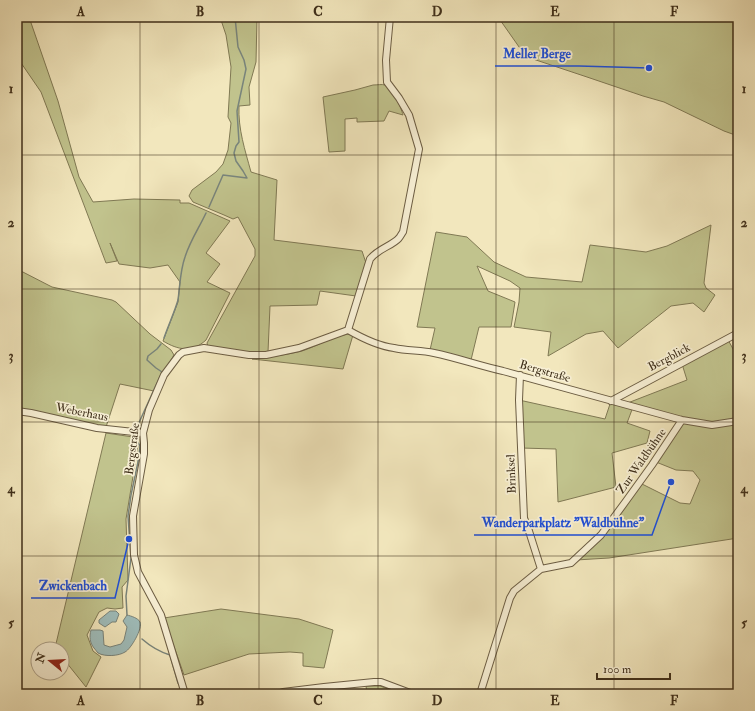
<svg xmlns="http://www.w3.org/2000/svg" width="755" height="711" font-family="'IM FELL Double Pica',serif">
<rect width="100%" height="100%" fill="#f2e7bd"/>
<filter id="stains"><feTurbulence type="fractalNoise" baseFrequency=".005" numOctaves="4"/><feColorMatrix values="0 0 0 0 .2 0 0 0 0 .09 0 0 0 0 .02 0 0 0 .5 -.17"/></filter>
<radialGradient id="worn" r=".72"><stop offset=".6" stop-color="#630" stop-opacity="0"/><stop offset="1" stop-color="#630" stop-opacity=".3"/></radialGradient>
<path fill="#c1c38d" stroke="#807954" d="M 17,17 L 29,17 L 58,101 L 79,177 L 93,202 L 134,199 L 180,200 L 180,203 L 189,203 L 230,221 L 206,253 L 220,264 L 207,282 L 230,293 L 206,340 C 192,353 178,350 163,341 L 178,302 L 180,282 L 168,265 L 150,268 L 119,264 L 110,243 L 117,261 L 106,263 L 41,92 L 17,57 Z
M 220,17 L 257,17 L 256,62 L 249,87 L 250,105 L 239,106 C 238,129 245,150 251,172 L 277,180 L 274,240 L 362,251 L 366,263 L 356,296 L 320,291 L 317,305 L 270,306 L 268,352 L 249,353 L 208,347 L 207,343 L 255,256 L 255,249 L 238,217 L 233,219 L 224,215 L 193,202 L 189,196 L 192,190 L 216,172 L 223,164 L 228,150 L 231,123 L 228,117 L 231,67 L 226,35 Z
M 498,17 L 738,17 L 738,136 L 724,131 L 664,102 L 643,96 L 587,77 L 533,59 L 524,54 Z
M 373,85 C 377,85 382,84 385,85 C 393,87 401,108 403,115 L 389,111 L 384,121 L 357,122 L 357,118 L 345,119 L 345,151 L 329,152 L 323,97 L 355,90 Z
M 711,225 L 704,283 L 706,288 L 715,295 L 704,312 L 693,303 L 671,306 L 618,348 L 603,331 L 586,334 L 548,356 L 551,332 L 514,327 L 519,302 L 520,288 L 510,281 L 477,266 L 488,291 L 515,302 L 511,327 L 479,327 L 471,360 L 430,350 L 435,328 L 417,327 L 436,232 L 467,237 L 494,262 L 526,277 L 582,282 L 590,245 L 646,252 L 667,246 Z
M 17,269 L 52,287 L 112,300 L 116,302 L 150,334 L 171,350 L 174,355 L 171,360 L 163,372 L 154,391 L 120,384 L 106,427 L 17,409 Z
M 348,334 L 353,335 L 343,369 L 252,359 C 269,357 286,355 302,351 C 317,346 332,337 348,334 Z
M 727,338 L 738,358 L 738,538 L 609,558 L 576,560 L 639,487 L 642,484 L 680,503 L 690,504 L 700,480 L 693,471 L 676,470 L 656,462 L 684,423 L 633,407 L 627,423 L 650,431 L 647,443 L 612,453 L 616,487 L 558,502 L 556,449 L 521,448 L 519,400 L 605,419 L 611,401 L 625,404 L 687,380 L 682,364 Z
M 106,433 L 133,437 L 138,446 L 126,519 L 128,580 L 122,587 L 123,608 L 115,609 L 107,608 L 99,612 L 87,635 L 93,651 L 101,657 L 86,687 L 62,657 L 62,649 L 55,648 Z
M 221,609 L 299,619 L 333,630 L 324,668 L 303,666 L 303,653 L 290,652 L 249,654 L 184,675 L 164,618 Z
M 366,686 L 380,686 L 402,694 L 367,694 Z"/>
<path fill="#9fbdbb" stroke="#79847b" d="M 110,611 L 116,611 L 119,614 L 116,622 L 112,622 L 105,627 L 99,623 L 99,620 Z
M 127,615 C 131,616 138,618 140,622 C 143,628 131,649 125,652 C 119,656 105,657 98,653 C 97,652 95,649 94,648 C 90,643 89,637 91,630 L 100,630 L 103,631 L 104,645 L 110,647 L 121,644 L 124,640 L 127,627 L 123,621 Z"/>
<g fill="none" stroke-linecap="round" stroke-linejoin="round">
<path stroke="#79847b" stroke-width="1.5" d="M 209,207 L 223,175 L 247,178 L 243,171 L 236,161 L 234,153 L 236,146 L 239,142 L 237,111 L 246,69 L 244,60 L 238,47 L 235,17
M 164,338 C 168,326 175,311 178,300 C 180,286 180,271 185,257 C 190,241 199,228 206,213
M 137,427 L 162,372 L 156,368 L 147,360 L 148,356 L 157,349 L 161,344
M 127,615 L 126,596 L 131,558 L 128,516 L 131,495 L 138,462 L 140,446 L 135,438
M 142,639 C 150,646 160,652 170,655 L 178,683
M 180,691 L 181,694"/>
<g stroke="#6c5d43" stroke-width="8">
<path id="minor" d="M 348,330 L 370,259 C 379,248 392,246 399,238 C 400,237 402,233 403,232 L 419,149 L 409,115 L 399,98 L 387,82 L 386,60 L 390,17
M 520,375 L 519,400 L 524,518 L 528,528 L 541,569
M 611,401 L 738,333
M 17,411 L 31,413 L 97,428 L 143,433
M 185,694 L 161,615 L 138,572 L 134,555 L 133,516 L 144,454 L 144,443 L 143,433 L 149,410 L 164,375 L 179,355 L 183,352 L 204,348 L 249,355 L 266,355 L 299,348 L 348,330 C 362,338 378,346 394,348 C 407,351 421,350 434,353 C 458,358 480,366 503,371 L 682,420 L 712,425 L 738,421
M 277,694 L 283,692 L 324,687 L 374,682 L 381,682 L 413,694
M 480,694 L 510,598 L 514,591 L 541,569 L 571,563 L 601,535 L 626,501 L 652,465 L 682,420"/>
</g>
<use href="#minor" stroke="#f7efd4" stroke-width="6"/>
</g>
<path fill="none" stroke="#3f2f1a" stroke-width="1" stroke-opacity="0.55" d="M 140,17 L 140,694M 259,17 L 259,694M 378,17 L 378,694M 496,17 L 496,694M 614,17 L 614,694M 17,155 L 738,155M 17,289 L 738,289M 17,422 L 738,422M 17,556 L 738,556"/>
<g text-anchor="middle" stroke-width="3.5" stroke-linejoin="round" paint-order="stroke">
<g font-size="12" fill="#3f2f1a" stroke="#f7efd4">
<text transform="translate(669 357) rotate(-28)" y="4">Bergblick</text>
<text transform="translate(545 371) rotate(16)" y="4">Bergstraße</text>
<text transform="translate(82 412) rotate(11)" y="4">Weberhaus</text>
<text transform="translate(132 449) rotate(-83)" y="4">Bergstraße</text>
<text transform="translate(641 461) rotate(-55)" y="4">Zur Waldbühne</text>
<text transform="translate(511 474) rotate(-92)" y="4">Brinksel</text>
</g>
</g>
<path fill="none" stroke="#1d4ed8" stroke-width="1.5" d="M649 68L579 66H495M671 482L652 535H474M129 539L115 598H31"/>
<g fill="#1d4ed8" stroke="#f7efd4" stroke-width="1.5">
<circle cx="649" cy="68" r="4"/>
<circle cx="671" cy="482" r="4"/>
<circle cx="129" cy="539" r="4"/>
</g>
<g font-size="13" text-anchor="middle" font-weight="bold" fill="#1d4ed8" stroke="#f7efd4" stroke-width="3.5" stroke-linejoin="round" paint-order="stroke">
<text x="537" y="58">Meller Berge</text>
<text x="563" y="527">Wanderparkplatz "Waldbühne"</text>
<text x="73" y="590">Zwickenbach</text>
</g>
<rect width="755" height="711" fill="none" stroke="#f2e7bd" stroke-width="44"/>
<g transform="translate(50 661) rotate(288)"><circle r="19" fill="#f7efd4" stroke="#ada28a"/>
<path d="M0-3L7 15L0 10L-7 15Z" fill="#8f2418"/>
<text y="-6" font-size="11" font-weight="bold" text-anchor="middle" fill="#3f2f1a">N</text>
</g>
<path d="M597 673v6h73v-6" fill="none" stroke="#3f2f1a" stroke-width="2"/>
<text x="603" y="673" font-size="12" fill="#3f2f1a" stroke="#f7efd4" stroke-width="3" paint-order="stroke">100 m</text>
<rect x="22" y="22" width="711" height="667" fill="none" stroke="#3f2f1a" stroke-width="1.5"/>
<g font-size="13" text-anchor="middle" font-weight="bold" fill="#3f2f1a">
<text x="81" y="16">A</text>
<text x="200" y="16">B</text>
<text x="318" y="16">C</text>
<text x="437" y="16">D</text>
<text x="555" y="16">E</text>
<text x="674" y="16">F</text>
<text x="11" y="93">1</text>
<text x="744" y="93">1</text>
<text x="11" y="227">2</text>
<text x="744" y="227">2</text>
<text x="11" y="360">3</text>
<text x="744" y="360">3</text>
<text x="11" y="493">4</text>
<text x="744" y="493">4</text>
<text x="11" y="627">5</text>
<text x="744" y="627">5</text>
<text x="81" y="705">A</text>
<text x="200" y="705">B</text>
<text x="318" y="705">C</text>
<text x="437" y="705">D</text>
<text x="555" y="705">E</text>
<text x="674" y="705">F</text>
</g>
<rect width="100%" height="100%" filter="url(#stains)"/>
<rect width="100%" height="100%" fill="url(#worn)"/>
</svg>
